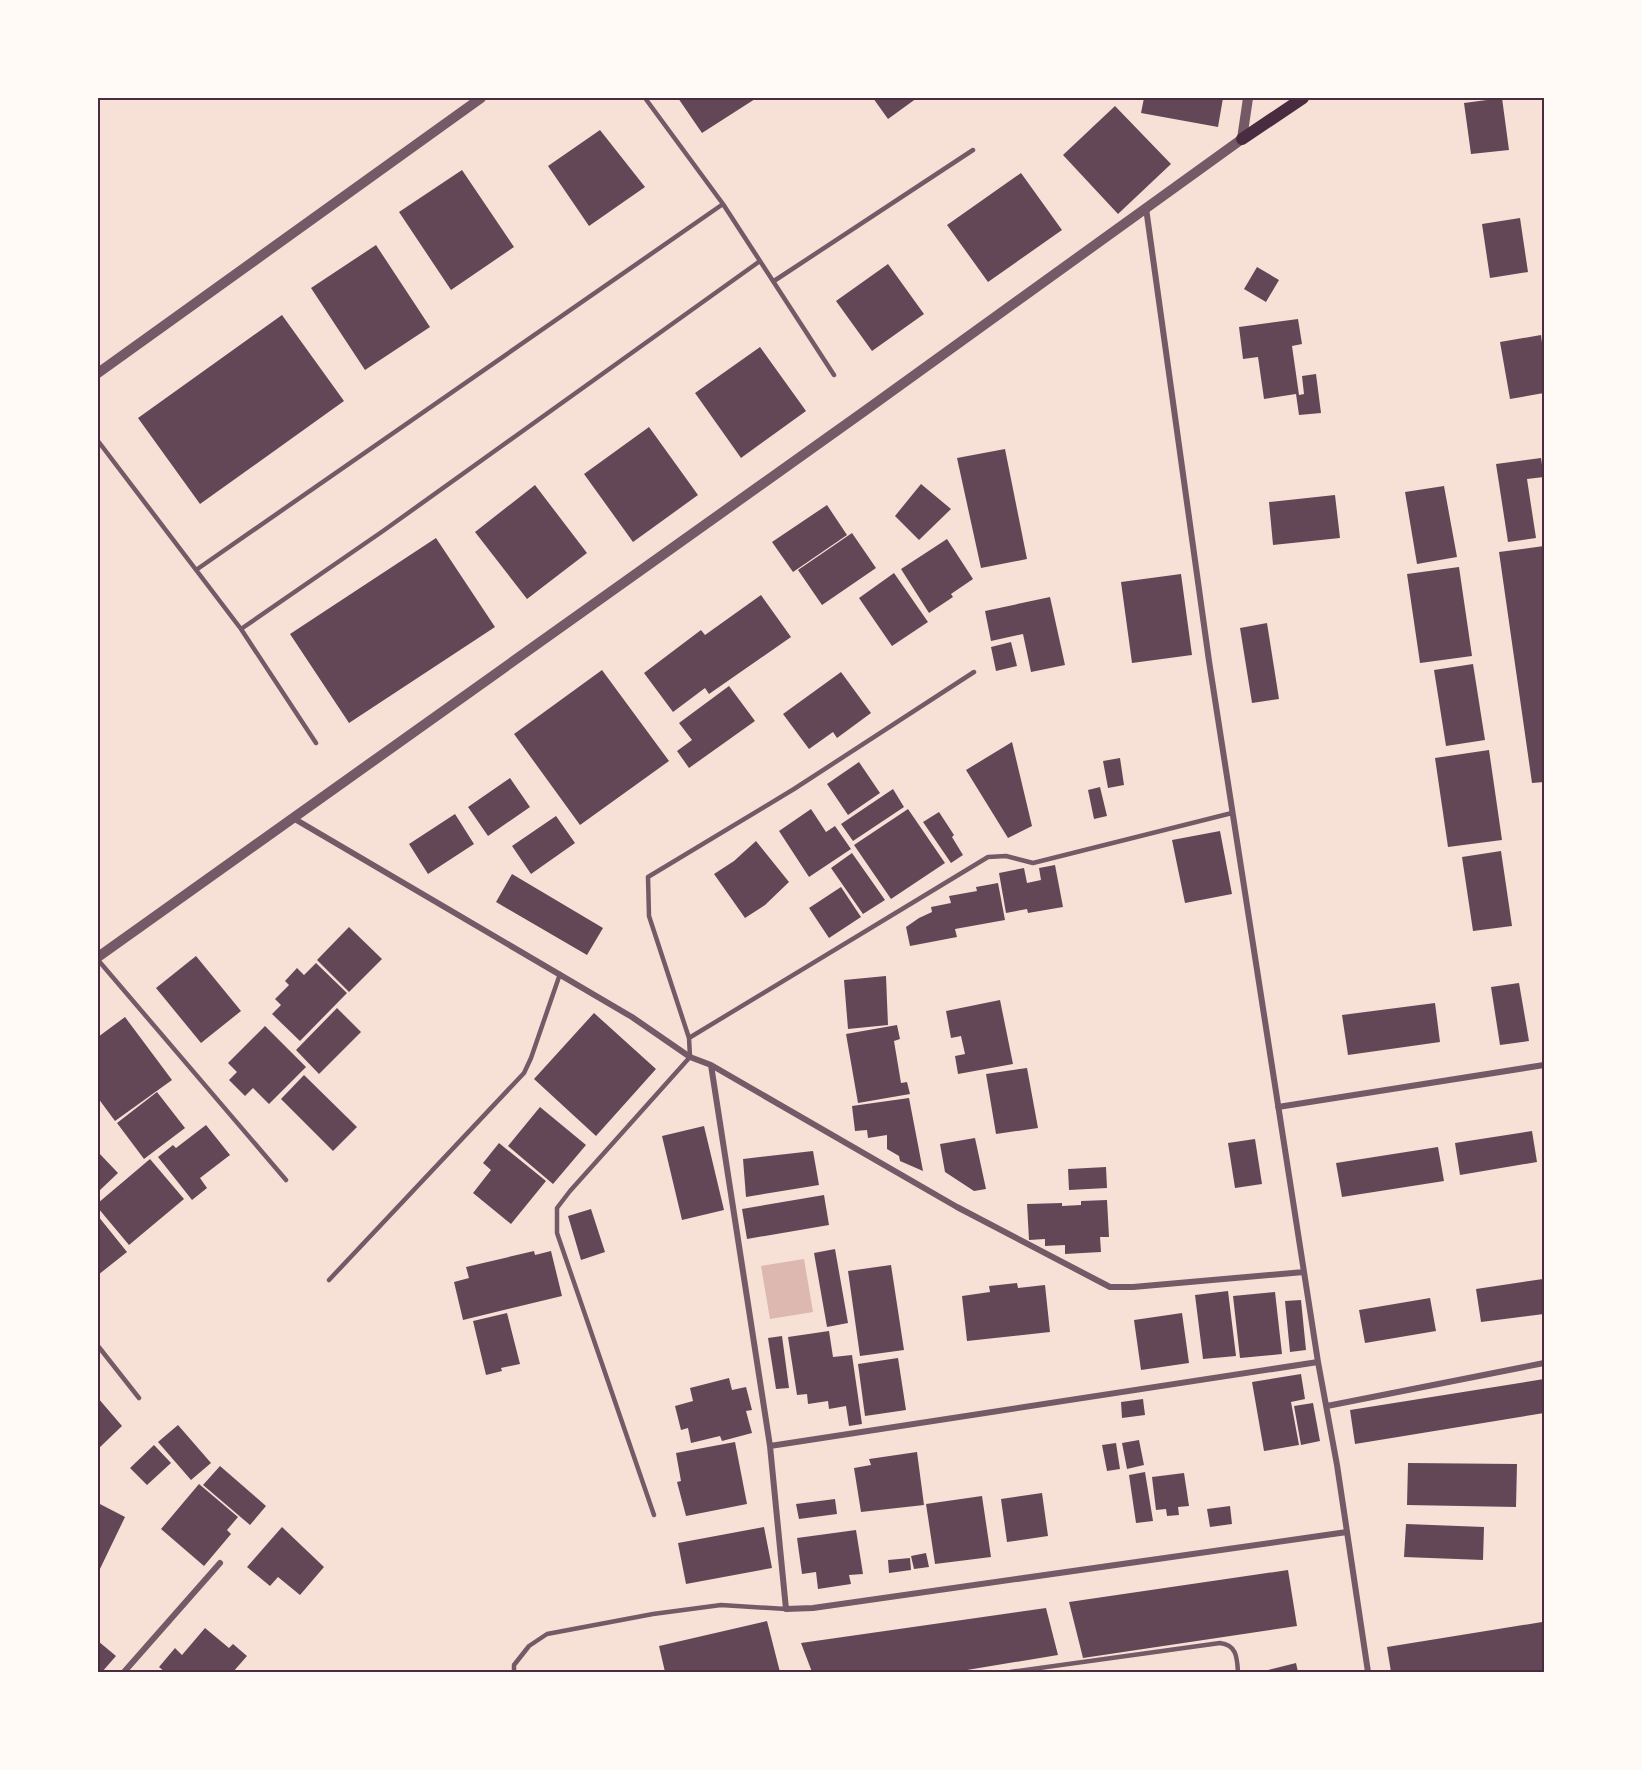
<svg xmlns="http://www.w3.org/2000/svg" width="1642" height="1770" font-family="Manrope,sans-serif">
<rect width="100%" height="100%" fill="#f7e1d7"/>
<path fill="#dcb8b0" d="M 804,1259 L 813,1312 L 770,1319 L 761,1266 Z"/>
<path fill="#644757" d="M 678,98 L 754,98 L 755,99 L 702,133 Z
M 873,98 L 917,98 L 888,119 Z
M 1144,98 L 1223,98 L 1218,127 L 1141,113 Z
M 1502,98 L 1509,150 L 1471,154 L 1464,103 Z
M 1115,106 L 1171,164 L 1118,214 L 1063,155 Z
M 600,130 L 645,187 L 589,226 L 548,166 Z
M 462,170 L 514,247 L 451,290 L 399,212 Z
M 1021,173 L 1062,230 L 988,282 L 947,225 Z
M 1520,218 L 1528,272 L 1490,278 L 1482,224 Z
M 376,245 L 430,327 L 365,370 L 311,288 Z
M 888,264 L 924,314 L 872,351 L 836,301 Z
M 1257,267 L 1279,280 L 1266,302 L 1244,289 Z
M 282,315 L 344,401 L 200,504 L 138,418 Z
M 1298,319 L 1302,344 L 1292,346 L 1299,395 L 1304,394 L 1302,376 L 1316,374 L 1321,413 L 1299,415 L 1296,394 L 1264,399 L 1258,357 L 1243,359 L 1239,327 Z
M 1541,335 L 1544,358 L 1544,393 L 1510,399 L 1500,342 Z
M 760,347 L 806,411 L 741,458 L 695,393 Z
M 649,427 L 698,495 L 633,542 L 584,474 Z
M 1005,449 L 1027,559 L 981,568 L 957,458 Z
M 1541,458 L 1544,477 L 1527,479 L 1536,538 L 1508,542 L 1496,464 Z
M 921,484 L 951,509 L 919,540 L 895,516 Z
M 535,485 L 587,553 L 527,599 L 475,532 Z
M 1444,486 L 1457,557 L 1417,564 L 1405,492 Z
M 1335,495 L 1340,538 L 1273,545 L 1269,502 Z
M 827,505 L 847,535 L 793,572 L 772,542 Z
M 852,533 L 876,568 L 822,605 L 798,570 Z
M 436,538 L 495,627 L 349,723 L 290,634 Z
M 947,539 L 973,579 L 951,594 L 953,597 L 929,613 L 901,569 Z
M 1544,546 L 1544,782 L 1532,783 L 1499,552 Z
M 1459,567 L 1472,656 L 1420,663 L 1407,574 Z
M 894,573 L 928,622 L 892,646 L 859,598 Z
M 1181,574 L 1192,655 L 1132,663 L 1121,582 Z
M 761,595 L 791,637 L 709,694 L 705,688 L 673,712 L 644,673 L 701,630 L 705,635 Z
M 1050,597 L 1065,665 L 1031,672 L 1023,634 L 991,641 L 985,611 Z
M 1267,623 L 1279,699 L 1252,703 L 1240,628 Z
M 1011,642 L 1017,666 L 996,671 L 991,647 Z
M 1473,664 L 1485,740 L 1446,746 L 1434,670 Z
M 602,670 L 669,761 L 580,825 L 514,734 Z
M 841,672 L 871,713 L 837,738 L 833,732 L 809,749 L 783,714 Z
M 729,686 L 755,721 L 689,768 L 677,751 L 692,740 L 679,723 Z
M 1012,742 L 1032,826 L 1008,838 L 966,770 Z
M 1489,750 L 1502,840 L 1448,847 L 1435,758 Z
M 1120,758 L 1124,785 L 1108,788 L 1103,761 Z
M 859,762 L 880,793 L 848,815 L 827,784 Z
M 510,778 L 530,807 L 488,836 L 468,807 Z
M 1100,787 L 1107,816 L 1094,819 L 1088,790 Z
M 893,789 L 904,807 L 853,841 L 841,824 Z
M 811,809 L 826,832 L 835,826 L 851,849 L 809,877 L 779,831 Z
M 908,809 L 945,863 L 891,899 L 854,845 Z
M 939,812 L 954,835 L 952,837 L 963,855 L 951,863 L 923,822 Z
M 455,814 L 474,844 L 428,874 L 409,844 Z
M 556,816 L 575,843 L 531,874 L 512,846 Z
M 1220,831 L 1232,894 L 1185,903 L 1172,840 Z
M 756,841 L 789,882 L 765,905 L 745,918 L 714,874 L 734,861 Z
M 1501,851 L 1512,926 L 1473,931 L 1462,857 Z
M 852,853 L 885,900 L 863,914 L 831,868 Z
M 1055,865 L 1063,907 L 1028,913 L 1027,909 L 1006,913 L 999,873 L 1024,868 L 1027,883 L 1041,880 L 1039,868 Z
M 512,874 L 603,928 L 587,955 L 496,902 Z
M 998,883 L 1005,920 L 955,929 L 957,937 L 910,946 L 906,927 L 919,918 L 932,912 L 931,907 L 951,903 L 949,896 L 977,891 L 976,887 Z
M 841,887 L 861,917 L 829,938 L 809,908 Z
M 349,927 L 382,959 L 349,992 L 317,960 Z
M 196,956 L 241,1011 L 201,1043 L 156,988 Z
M 316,963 L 347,993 L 300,1041 L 272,1014 L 281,1005 L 275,999 L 289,985 L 285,981 L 297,968 L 304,975 Z
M 886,976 L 888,1025 L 848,1029 L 844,980 Z
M 1519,983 L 1529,1041 L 1500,1045 L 1491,987 Z
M 1000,1000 L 1013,1064 L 958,1074 L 955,1056 L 965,1054 L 961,1036 L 951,1038 L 946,1011 Z
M 1435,1003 L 1440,1042 L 1348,1055 L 1342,1015 Z
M 337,1008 L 361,1032 L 319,1074 L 296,1050 Z
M 594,1013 L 656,1069 L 596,1136 L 534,1079 Z
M 125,1017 L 172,1080 L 115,1121 L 98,1098 L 98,1037 Z
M 897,1025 L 900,1039 L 894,1041 L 901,1083 L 907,1082 L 910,1094 L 858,1103 L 846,1034 Z
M 265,1026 L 306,1067 L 269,1104 L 253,1088 L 245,1096 L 229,1080 L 237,1072 L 228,1063 Z
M 1027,1068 L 1038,1128 L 996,1134 L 986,1074 Z
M 304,1075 L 357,1127 L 333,1151 L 281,1099 Z
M 157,1092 L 185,1128 L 144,1159 L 117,1123 Z
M 909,1098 L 923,1171 L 900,1161 L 899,1156 L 887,1149 L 887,1135 L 868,1138 L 867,1130 L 855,1131 L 852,1106 Z
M 540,1107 L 586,1145 L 553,1184 L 508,1146 Z
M 206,1125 L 230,1155 L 200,1178 L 207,1188 L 192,1200 L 158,1157 L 173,1145 L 176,1148 Z
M 704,1126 L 724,1210 L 682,1220 L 662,1136 Z
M 1532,1131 L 1537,1162 L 1460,1175 L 1455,1143 Z
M 975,1138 L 986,1189 L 974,1191 L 945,1172 L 940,1144 Z
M 1255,1139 L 1262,1184 L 1235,1188 L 1228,1143 Z
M 499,1143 L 546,1181 L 511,1224 L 473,1193 L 491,1170 L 483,1163 Z
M 1438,1147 L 1444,1181 L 1342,1197 L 1336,1163 Z
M 813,1151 L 819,1185 L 746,1197 L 743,1159 Z
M 98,1152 L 118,1173 L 98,1192 Z
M 150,1159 L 184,1199 L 129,1245 L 98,1208 L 98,1203 Z
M 1106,1167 L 1107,1188 L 1069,1190 L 1068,1169 Z
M 824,1195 L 829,1225 L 747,1239 L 742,1209 Z
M 1107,1200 L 1109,1237 L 1100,1237 L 1101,1252 L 1065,1254 L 1065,1245 L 1045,1246 L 1045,1239 L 1029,1240 L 1027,1204 L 1062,1203 L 1062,1206 L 1081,1205 L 1081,1201 Z
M 591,1209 L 605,1252 L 581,1260 L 568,1216 Z
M 98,1216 L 127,1252 L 98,1275 Z
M 835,1249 L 848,1323 L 827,1327 L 814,1253 Z
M 534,1251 L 535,1255 L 551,1251 L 562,1296 L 463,1320 L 454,1282 L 469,1278 L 466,1267 Z
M 891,1265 L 904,1350 L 860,1356 L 848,1271 Z
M 1543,1279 L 1544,1314 L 1481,1322 L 1476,1289 Z
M 1017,1283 L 1018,1288 L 1045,1285 L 1050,1332 L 967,1341 L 962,1296 L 990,1292 L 989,1286 Z
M 1228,1291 L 1236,1356 L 1203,1359 L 1195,1295 Z
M 1275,1292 L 1282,1354 L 1240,1358 L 1233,1296 Z
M 1430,1298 L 1436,1331 L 1365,1343 L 1359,1310 Z
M 1301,1300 L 1306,1350 L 1290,1352 L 1285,1301 Z
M 507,1313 L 520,1364 L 501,1368 L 502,1371 L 486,1375 L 473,1321 Z
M 1182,1313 L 1189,1363 L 1141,1370 L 1134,1320 Z
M 829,1331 L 833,1357 L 852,1355 L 862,1424 L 849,1426 L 846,1406 L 829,1409 L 828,1401 L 808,1404 L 807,1394 L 797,1395 L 788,1337 Z
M 782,1336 L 789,1388 L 776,1389 L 768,1338 Z
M 898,1358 L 906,1410 L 865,1416 L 858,1364 Z
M 1301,1374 L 1305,1399 L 1291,1402 L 1299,1445 L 1264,1451 L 1252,1382 Z
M 729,1378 L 732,1390 L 746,1387 L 752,1410 L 746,1411 L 752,1433 L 722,1441 L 720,1436 L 691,1443 L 688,1428 L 681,1430 L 675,1406 L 693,1401 L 690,1388 Z
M 1544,1379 L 1544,1413 L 1355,1444 L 1350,1410 Z
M 98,1398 L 122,1426 L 98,1449 Z
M 1143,1399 L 1145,1415 L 1122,1418 L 1121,1402 Z
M 1313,1403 L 1320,1441 L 1301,1445 L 1294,1406 Z
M 178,1425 L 211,1463 L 191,1480 L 158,1442 Z
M 1139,1440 L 1144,1465 L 1127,1469 L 1122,1443 Z
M 735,1442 L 747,1504 L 686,1516 L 677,1482 L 681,1481 L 676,1453 Z
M 1116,1443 L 1120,1469 L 1107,1471 L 1102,1445 Z
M 154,1445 L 171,1463 L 147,1485 L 130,1468 Z
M 917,1452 L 924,1505 L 861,1512 L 854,1468 L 871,1465 L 869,1459 Z
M 1408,1463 L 1517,1464 L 1516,1507 L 1407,1505 Z
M 220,1466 L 266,1506 L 250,1525 L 203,1485 Z
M 1145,1472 L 1153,1521 L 1136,1523 L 1129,1475 Z
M 1184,1473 L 1189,1506 L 1178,1507 L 1179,1515 L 1167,1516 L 1166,1509 L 1156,1510 L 1152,1477 Z
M 199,1484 L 238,1517 L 227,1530 L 231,1534 L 204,1566 L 161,1529 Z
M 1042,1493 L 1048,1536 L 1007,1542 L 1001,1499 Z
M 982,1496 L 991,1557 L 935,1564 L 926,1504 Z
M 835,1499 L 837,1514 L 799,1519 L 796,1504 Z
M 98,1503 L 125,1517 L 98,1573 Z
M 1230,1506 L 1232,1524 L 1210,1527 L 1207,1509 Z
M 1406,1524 L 1484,1527 L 1483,1560 L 1404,1557 Z
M 282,1527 L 324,1567 L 300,1595 L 278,1577 L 270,1586 L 247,1567 Z
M 764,1527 L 772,1568 L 686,1584 L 678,1543 Z
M 856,1530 L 863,1574 L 849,1575 L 851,1584 L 818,1589 L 816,1572 L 802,1574 L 797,1538 Z
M 926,1553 L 929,1567 L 914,1569 L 911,1556 Z
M 910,1558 L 911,1570 L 889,1573 L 888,1560 Z
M 1288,1570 L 1297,1626 L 1083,1658 L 1069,1602 Z
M 1046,1608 L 1058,1655 L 955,1672 L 812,1672 L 801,1643 Z
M 767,1621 L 780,1672 L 665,1672 L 659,1646 Z
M 1542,1622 L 1544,1639 L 1544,1672 L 1391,1672 L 1387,1647 Z
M 205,1628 L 229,1648 L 233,1644 L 247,1656 L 233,1672 L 165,1672 L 159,1667 L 175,1648 L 182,1655 Z
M 98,1641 L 116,1656 L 102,1672 L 98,1672 Z
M 1296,1663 L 1298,1672 L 1260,1672 Z"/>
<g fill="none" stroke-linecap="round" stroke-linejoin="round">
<path stroke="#755966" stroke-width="4.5" d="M 645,98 L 723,204 L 834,375
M 774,281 L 973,150
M 98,441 L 241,629 L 316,743
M 196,570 L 723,204
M 241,629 L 383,531 L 760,261
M 98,960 L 286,1180
M 689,1038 L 988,857 L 1006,856 L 1033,863 L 1232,813
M 329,1280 L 524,1073 L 531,1058 L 560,974
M 98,1346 L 139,1398
M 654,1515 L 557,1233 L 557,1208 L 570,1191 L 690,1057 L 689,1038 L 649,916 L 648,877 L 794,789 L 974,672
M 514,1672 L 514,1665 L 529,1646 L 547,1634 L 653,1614 L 721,1605 L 786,1609
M 1010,1672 L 1220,1643 C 1237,1645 1237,1658 1238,1672"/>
<path stroke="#755966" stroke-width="6" d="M 1146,208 L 1209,661 L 1318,1362 L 1337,1465 L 1368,1672
M 293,818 L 632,1017 L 690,1057 L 711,1065 L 957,1207 L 1110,1287 L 1133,1287 L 1304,1272
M 711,1065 L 770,1446 L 786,1609 L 813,1608 L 1347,1532
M 1278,1107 L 1544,1065
M 1327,1406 L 1544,1363
M 770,1446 L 1318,1362
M 124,1672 L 220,1563"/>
<path stroke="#755966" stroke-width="10" d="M 98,373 L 481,98
M 98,957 L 866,410 L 1242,139 L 1248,98"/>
<path stroke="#4a2c40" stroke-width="12" d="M 1242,139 L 1303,98"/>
</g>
<rect width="1642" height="1770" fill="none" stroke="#fffaf5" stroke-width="198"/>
<rect x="99" y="99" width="1444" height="1572" fill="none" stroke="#4a2c40" stroke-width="2"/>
</svg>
